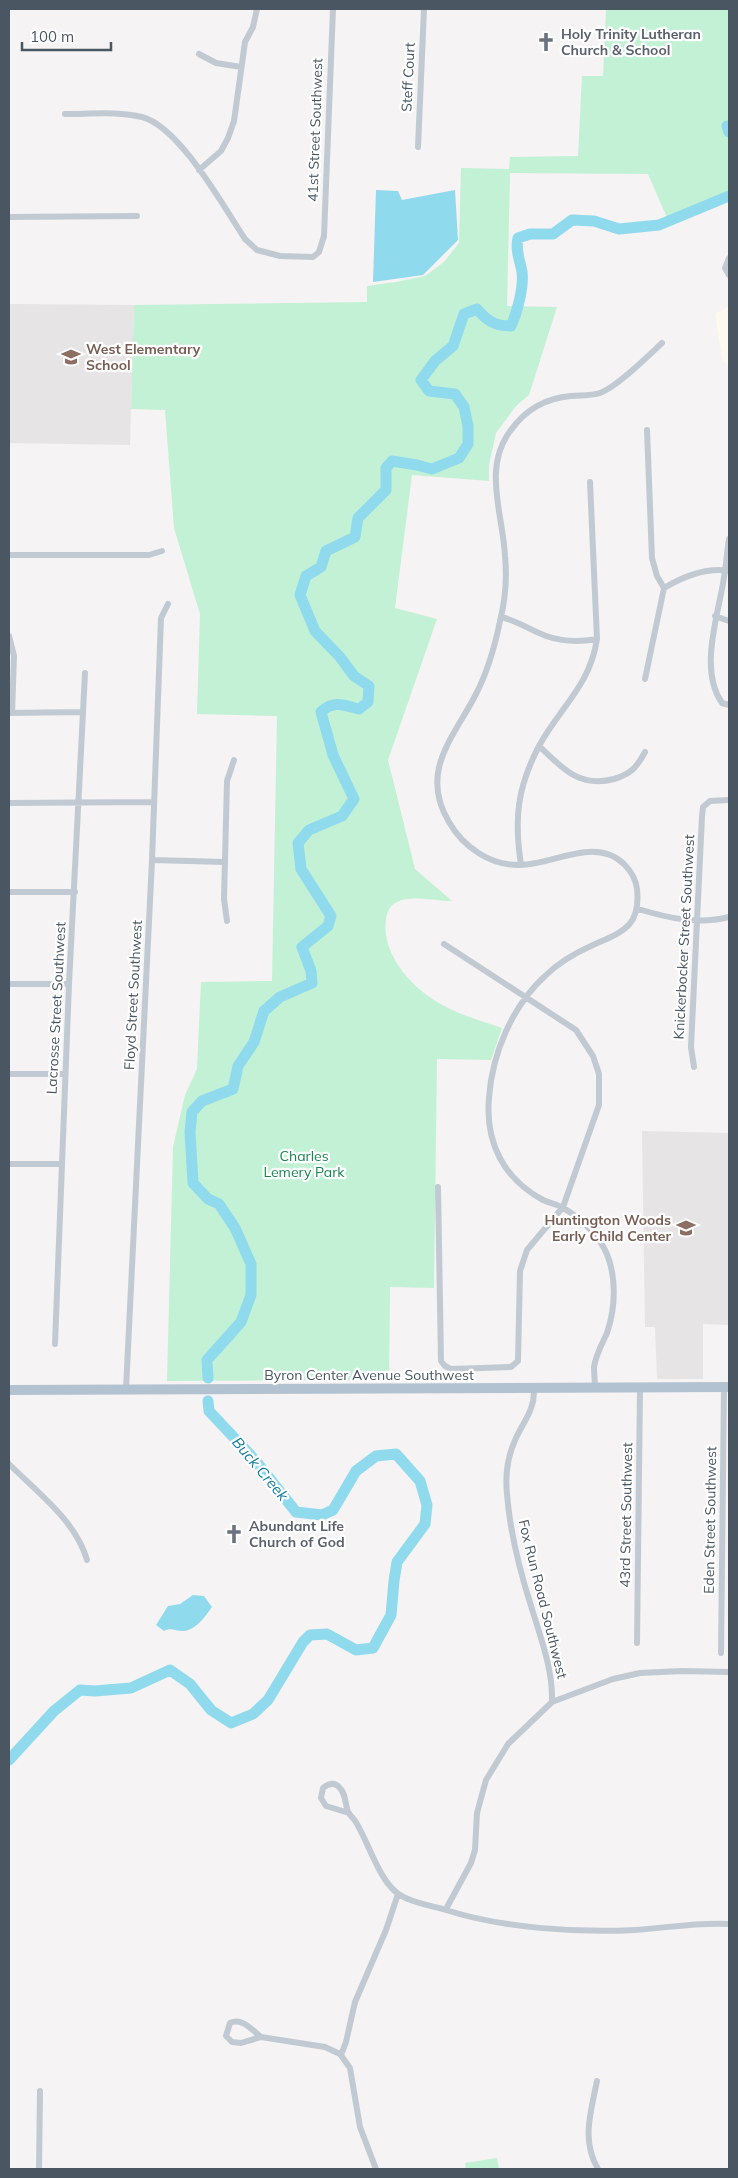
<svg xmlns="http://www.w3.org/2000/svg" width="738" height="2178" font-family="Mulish,sans-serif">
<rect width="100%" height="100%" fill="#f5f3f3"/>
<path fill="#fdf9ef" d="M 729,306 L 729,367 L 722,359 L 715,314 Z"/>
<path fill="#e6e4e5" d="M 9,304 L 134,305 L 130,445 L 9,443 Z
M 642,1131 L 729,1133 L 729,1325 L 703,1324 L 703,1379 L 657,1379 L 655,1327 L 645,1327 Z"/>
<path fill="#c3f1d5" d="M 606,9 L 729,9 L 729,193 L 668,220 L 648,174 L 510,173 L 507,306 L 557,307 L 529,395 L 516,406 L 496,433 L 489,465 L 489,481 L 412,475 L 395,608 L 437,619 L 388,760 L 415,869 L 452,901 C 436,901 409,894 395,903 C 389,907 387,913 386,919 C 381,951 407,982 431,998 C 453,1013 478,1020 502,1028 L 491,1060 L 437,1059 L 434,1288 L 390,1287 L 389,1380 L 167,1381 L 173,1147 L 185,1095 L 197,1069 L 201,982 L 272,981 L 277,716 L 197,714 L 200,614 L 174,528 L 165,410 L 131,409 L 134,305 L 367,302 L 367,286 L 396,282 L 425,276 L 444,262 L 459,243 L 461,168 L 509,169 L 510,157 L 578,156 L 582,76 L 603,76 Z
M 497,2158 L 499,2169 L 466,2169 L 465,2163 Z"/>
<path fill="#90daee" d="M 376,190 L 398,191 L 402,200 L 455,190 L 458,240 L 423,275 L 373,282 Z
M 193,1595 L 204,1596 L 212,1607 C 204,1618 196,1630 183,1631 C 176,1631 170,1627 164,1631 L 156,1625 L 168,1606 L 180,1604 Z"/>
<g fill="none" stroke-linecap="round" stroke-linejoin="round">
<path stroke="#90daee" stroke-width="11" d="M 729,126 L 727,126 L 729,132
M 208,1378 L 207,1360 L 241,1322 L 251,1295 L 251,1264 L 235,1228 L 219,1204 L 208,1199 L 193,1183 L 190,1132 L 192,1112 L 202,1101 L 233,1089 L 238,1066 L 254,1042 L 264,1011 L 280,997 L 312,983 L 311,971 L 302,947 L 328,926 L 331,916 L 301,869 L 298,843 L 309,830 L 342,816 L 354,799 L 333,755 L 321,712 C 333,700 344,705 359,709 L 368,702 L 369,686 L 354,676 L 340,657 L 315,631 L 300,595 L 306,576 L 321,567 L 326,551 L 355,537 L 358,518 L 386,490 L 386,468 L 392,461 L 417,465 L 432,469 L 459,458 L 468,444 L 468,426 L 464,407 L 455,394 L 429,391 L 421,380 L 435,361 L 453,346 L 464,314 L 477,309 C 487,321 495,326 511,326 C 517,313 524,287 522,272 C 520,260 515,250 518,238 L 530,234 L 553,234 L 572,220 L 594,221 L 619,229 L 659,225 L 729,196
M 9,1760 L 54,1711 L 80,1690 L 95,1691 L 131,1688 L 170,1670 L 190,1684 L 211,1710 L 231,1723 L 253,1714 L 268,1700 L 303,1642 L 310,1635 L 327,1634 L 356,1650 L 373,1648 L 391,1615 L 394,1581 L 397,1562 L 425,1524 L 427,1505 L 420,1481 L 396,1454 L 376,1456 L 356,1471 L 333,1510 L 322,1515 L 296,1512 L 255,1460 L 209,1411 L 208,1401"/>
<path stroke="#c1cad2" stroke-width="6" d="M 199,54 L 216,63 L 241,67
M 65,114 C 90,114 118,111 142,117 C 180,127 223,206 245,239 L 257,250 L 280,256 L 313,257 L 319,252 L 324,236 L 333,9
M 418,147 L 424,9
M 199,170 L 221,151 L 228,138 L 234,121 L 245,42 L 253,27 L 257,9
M 9,217 L 137,216
M 729,258 L 725,268 L 729,275
M 647,430 L 652,558 L 657,576 L 664,588
M 729,539 C 727,550 727,559 725,570 C 721,609 697,667 722,703 L 729,705
M 9,555 L 149,555 L 162,551
M 715,616 L 729,621
M 501,617 C 518,621 530,630 546,636 C 563,642 580,642 597,639
M 9,636 L 14,656 L 12,713
M 645,679 L 664,588 C 682,577 707,567 728,571
M 9,713 L 83,712
M 539,746 C 562,768 579,788 614,779 C 631,774 637,767 645,752
M 9,803 L 154,802
M 152,860 L 225,862
M 521,865 C 514,819 517,788 539,746 C 560,707 590,686 597,639 L 590,482
M 9,892 L 75,892
M 638,909 C 668,918 698,925 729,917
M 227,921 L 224,899 L 227,781 L 234,760
M 9,984 L 69,984
M 694,1067 L 691,1047 L 702,816 L 703,807 L 710,801 L 729,800
M 9,1074 L 65,1074
M 9,1164 L 61,1164
M 438,1187 L 441,1361 L 445,1366 L 451,1369 L 511,1367 L 518,1361 L 520,1271 L 527,1250 L 563,1207 L 599,1105 L 599,1074 L 593,1056 L 576,1030 L 444,944
M 55,1344 L 69,984 L 85,673
M 595,1388 C 595,1381 594,1374 594,1367 C 596,1354 602,1344 607,1333 C 616,1307 617,1273 604,1248 C 596,1233 578,1216 563,1208 C 557,1204 549,1203 543,1200 C 504,1179 485,1143 489,1098 C 492,1054 512,1006 545,976 C 559,962 575,953 593,945 C 622,932 641,927 637,889 C 636,880 631,871 624,864 C 594,836 554,865 520,865 C 491,866 463,847 449,822 C 419,772 453,738 475,696 C 487,673 495,646 500,621 C 505,601 507,576 505,556 C 503,514 482,467 511,430 C 526,409 546,398 571,396 C 581,395 591,396 600,393 C 617,387 648,356 662,343
M 126,1389 L 152,860 L 161,618 L 168,604
M 534,1389 C 535,1409 524,1421 516,1438 C 508,1455 505,1475 507,1494 C 510,1533 520,1572 532,1609 C 541,1639 553,1670 552,1702
M 9,1464 C 37,1492 76,1521 87,1560
M 637,1643 L 640,1388
M 721,1653 L 724,1387
M 349,1813 L 326,1806 L 321,1798 L 323,1788 C 328,1784 334,1782 339,1787 C 346,1793 345,1804 348,1812 C 350,1816 355,1819 357,1824 C 369,1844 380,1883 400,1895 C 414,1904 431,1905 446,1910 C 502,1928 576,1933 635,1930 C 666,1928 698,1922 729,1924
M 446,1909 L 471,1863 L 475,1850 L 477,1813 L 486,1780 L 508,1744 L 552,1702 L 613,1679 L 640,1673 L 682,1671 L 729,1672
M 261,2037 C 252,2030 242,2017 230,2023 L 226,2036 L 232,2042 L 241,2043 L 261,2037 L 325,2047 L 340,2054 L 350,2068 L 360,2127 L 376,2169
M 341,2055 L 346,2042 L 355,2002 L 386,1930 L 398,1894
M 597,2081 C 591,2111 581,2141 598,2169
M 39,2169 L 40,2091"/>
<path stroke="#b3c2d1" stroke-width="10" d="M 9,1390 L 729,1387"/>
</g>
<defs>
<g id="church-bare" transform="scale(1.5)"><path d="M-1.2-6h2.4v3.5h3.3v2.4h-3.3V6h-2.4V-.1h-3.3v-2.4h3.3Z" fill="#6b7280" stroke="#fff" stroke-width="2.5" paint-order="stroke"/></g>
<g id="school-bare" transform="scale(1.5)"><path d="M0-5L7-2L0 1L-7-2ZM-4 1L0 2.5L4 1V4Q0 6-4 4Z" fill="#8d6e63" stroke="#fff" stroke-width="2.5" paint-order="stroke"/></g>
</defs>
<g fill-rule="evenodd">
<use href="#church-bare" x="546" y="42"/>
<use href="#school-bare" x="71" y="357"/>
<use href="#school-bare" x="686" y="1228"/>
<use href="#church-bare" x="234" y="1534"/>
</g>
<g text-anchor="middle" stroke-width="4.5" stroke-linejoin="round" paint-order="stroke">
<g font-size="14" font-weight="bold" fill="#5b616d" stroke="#fff" text-anchor="start">
<text x="561" y="39">Holy Trinity Lutheran<tspan x="561" dy="16">Church &amp; School</tspan></text>
<text x="249" y="1531">Abundant Life<tspan x="249" dy="16">Church of God</tspan></text>
</g>
<g font-size="14" fill="#4a5661" stroke="#fff">
<text transform="translate(408 77) rotate(-87)" y="5">Steff Court</text>
<text transform="translate(315 130) rotate(-88)" y="5">41st Street Southwest</text>
<text transform="translate(684 937) rotate(-87)" y="5">Knickerbocker Street Southwest</text>
<text transform="translate(133 995) rotate(-87)" y="5">Floyd Street Southwest</text>
<text transform="translate(56 1008) rotate(-87)" y="5">Lacrosse Street Southwest</text>
<text x="369" y="1380">Byron Center Avenue Southwest</text>
<text transform="translate(626 1515) rotate(-89)" y="5">43rd Street Southwest</text>
<text transform="translate(710 1520) rotate(-89)" y="5">Eden Street Southwest</text>
<text transform="translate(543 1599) rotate(76)" y="5">Fox Run Road Southwest</text>
</g>
<g font-size="14" font-weight="bold" fill="#785e54" stroke="#fff" text-anchor="start">
<text x="86" y="354">West Elementary<tspan x="86" dy="16">School</tspan></text>
<text x="671" y="1225" text-anchor="end">Huntington Woods<tspan x="671" dy="16">Early Child Center</tspan></text>
</g>
<g font-size="14" fill="#17864f" stroke="#fff">
<text x="304" y="1161">Charles<tspan x="304" dy="16">Lemery Park</tspan></text>
</g>
<g font-size="15" font-style="italic" fill="#0c7c9b" stroke="#fff">
<text transform="translate(260 1469) rotate(50)" y="5">Buck Creek</text>
</g>
</g>
<rect width="738" height="2178" fill="none" stroke="#4a5661" stroke-width="20"/>
<path d="M22 42v8h89v-8" fill="none" stroke="#4a5661" stroke-width="2.5"/>
<text x="30" y="42" font-size="15" fill="#4a5661" stroke="#ffffff" stroke-width="4" paint-order="stroke">100 m</text>
</svg>
